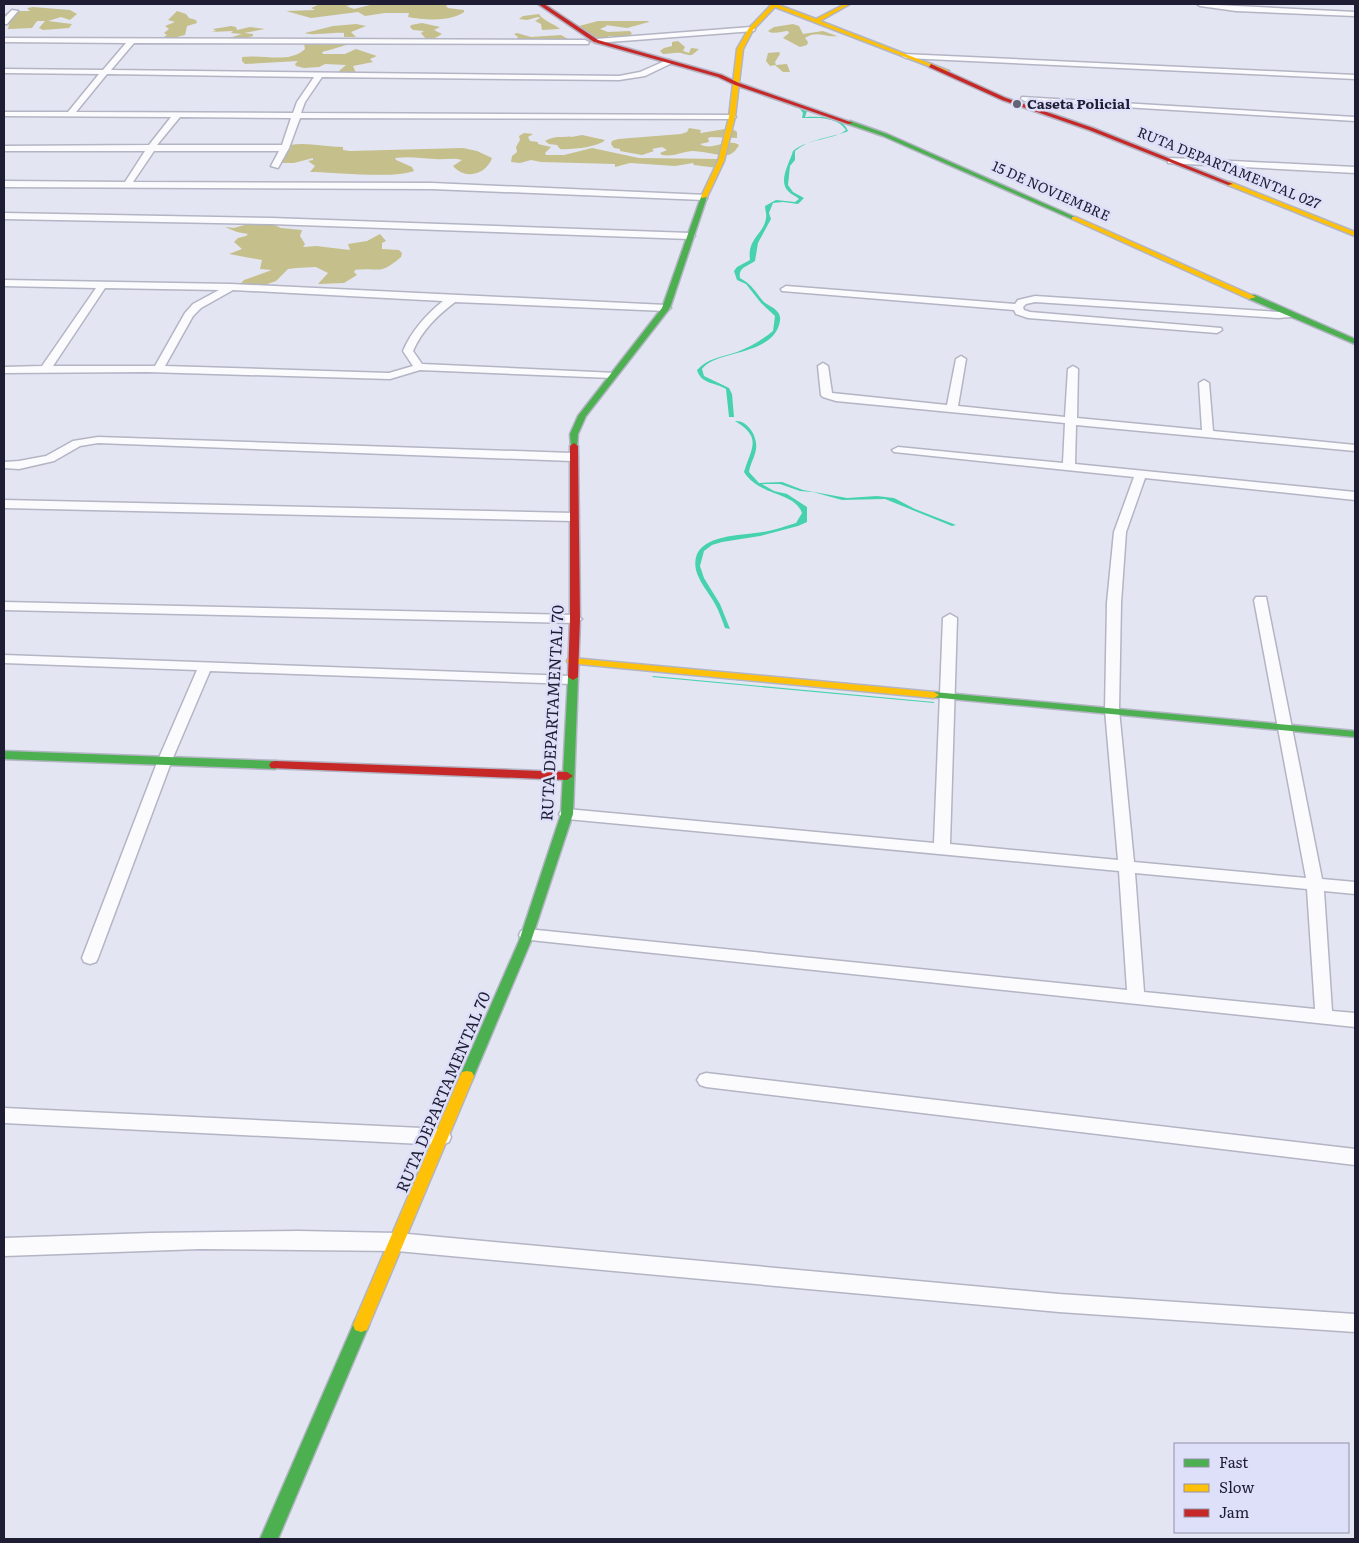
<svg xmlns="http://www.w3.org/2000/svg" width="1359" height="1543" font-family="Literata,serif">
<rect width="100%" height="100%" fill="#e4e5f2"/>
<path fill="#c4bf8b" d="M 320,4 L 350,4 L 351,5 L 346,6 L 354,9 L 374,4 L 448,4 L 446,6 L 448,8 L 464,10 L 464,12 C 450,22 425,20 408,17 L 409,13 L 385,13 L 365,16 L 358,12 L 311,18 L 286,11 L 315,10 L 311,8 Z
M 33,7 L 70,10 L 77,14 L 70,20 L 61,17 L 48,21 L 72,24 L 69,28 L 43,30 L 39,28 L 45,21 L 37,21 L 32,28 L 8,29 L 10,21 L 5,14 L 16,11 L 30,11 L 27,8 Z
M 177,11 L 186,14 L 189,18 L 196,20 L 197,23 L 187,26 L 185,35 L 169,39 L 161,39 L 167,35 L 164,33 L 169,29 L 165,26 L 175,22 L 168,20 Z
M 539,14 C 543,21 555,24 560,29 L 542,30 L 541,24 L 535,21 L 540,18 L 538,17 L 527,20 L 519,19 L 523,16 Z
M 598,21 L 648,21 L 649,22 L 627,28 L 606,25 L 607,26 L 600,29 L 608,32 L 630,31 L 632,34 L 625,37 L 608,36 L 608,39 C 596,40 589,33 579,26 Z
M 422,23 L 440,27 L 434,30 L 442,34 L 435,38 L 426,39 L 421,33 L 424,31 L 413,30 L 410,27 L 411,25 Z
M 356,24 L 366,26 L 351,32 L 356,37 L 344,37 L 344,33 C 333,32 311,36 305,33 L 333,26 Z
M 793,24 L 799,26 L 803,34 L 823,31 L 837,36 C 826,38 817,30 805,38 L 808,42 L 807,45 L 800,47 L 783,38 L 789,33 L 788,31 C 782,31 773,35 768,31 L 774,27 Z
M 231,26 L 236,27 L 237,30 L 250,27 L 265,29 L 244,33 L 253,34 L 253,36 L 244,39 L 229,38 L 242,34 L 231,33 L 233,31 L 211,32 L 216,31 L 213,29 Z
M 517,33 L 531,37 L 561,35 L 568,39 L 556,42 L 516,40 L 518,37 L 514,34 Z
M 346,38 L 362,39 C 358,42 326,51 322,52 L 323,54 L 345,54 L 356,49 L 377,56 L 370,59 L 373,62 L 353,66 L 356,73 L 343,74 L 339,71 L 346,65 L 325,64 L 319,67 L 304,68 L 296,66 L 295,64 L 298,61 L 245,64 L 242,61 L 242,57 C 262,54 290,64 305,49 L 304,44 L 322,39 L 340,40 Z
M 678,41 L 685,47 L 683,51 L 689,53 L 691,48 L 699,49 C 690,57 692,56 681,53 C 675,52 669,54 663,54 L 660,51 L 664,48 L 672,46 L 672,42 Z
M 779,52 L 780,54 L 775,62 L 776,65 L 787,64 L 790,72 L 783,72 L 775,65 L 770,66 L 766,61 L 768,53 Z
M 689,128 L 701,130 L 700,133 L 701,133 L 731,128 L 737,132 L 737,138 L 711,137 L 708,138 L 709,142 L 700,144 C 713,152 726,137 739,145 C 737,149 733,154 728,155 C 717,156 704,151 692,151 C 681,152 674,157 662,155 L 660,153 L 667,150 L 662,147 L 652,149 L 654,151 L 642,155 L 620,151 L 620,149 L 614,148 L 611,144 L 612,141 L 618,139 L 681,134 L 687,132 Z
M 524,133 L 533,134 L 528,137 L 530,141 L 538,142 L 538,144 L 551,147 L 545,153 L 546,155 L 564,155 L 592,148 L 639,158 L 722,159 L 718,168 L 694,165 L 693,163 L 675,166 L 630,163 L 615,167 L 615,164 L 541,162 L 531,160 L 520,163 L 511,162 L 512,156 L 517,152 L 516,147 L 520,140 L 519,136 Z
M 582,135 L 605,140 C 599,147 570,150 560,149 L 557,145 L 549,144 L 545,141 C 555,134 569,139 582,135 Z
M 290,145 C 307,142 325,147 343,147 L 343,150 L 350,151 L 463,148 L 477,151 L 492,158 C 486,175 465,180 453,166 L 462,160 C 453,157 444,160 435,159 C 421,158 409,156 395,158 L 396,160 L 412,167 L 414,171 C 392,179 336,172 310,172 L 315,166 L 308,161 L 313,160 L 313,158 L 294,163 L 276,163 L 279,155 L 290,150 L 291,146 Z
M 248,224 L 272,224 L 281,228 L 302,230 L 300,236 L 305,244 L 303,247 L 304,247 L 316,246 L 350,250 L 348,244 L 367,241 L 380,234 L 386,241 L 382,243 L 382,249 L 399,250 L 402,253 L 401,257 C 379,276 380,267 355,270 L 354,272 L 357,275 L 344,283 L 318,284 L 328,273 L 316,267 L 296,268 L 288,269 L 276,281 L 262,286 L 249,287 L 240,284 L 244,280 L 272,270 L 260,269 L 262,260 L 229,254 L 242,249 L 234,242 L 238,238 L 246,236 L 248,234 L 237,232 L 225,227 L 234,228 Z"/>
<path fill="#47d2ae" d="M 800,109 L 807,111 L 805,117 C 817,116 843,116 848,131 L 846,132 C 829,138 809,139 795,151 L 795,160 L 790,166 L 788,185 L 793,192 L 804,198 L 798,204 L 783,202 L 773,203 L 769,213 L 771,219 L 758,243 L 755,261 C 747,267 738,267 740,278 C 753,285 755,292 764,302 C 769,306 776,308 779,314 C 781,318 780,321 779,325 C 770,356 715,350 702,369 L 704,376 L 729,388 L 732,394 L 734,417 L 729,417 L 726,389 C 714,382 701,384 697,370 C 708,358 722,357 737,352 C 750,347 762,340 773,331 L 775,316 L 761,303 L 746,284 L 737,280 L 734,271 L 737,267 L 750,260 C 747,238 764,234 766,218 C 767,215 765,210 765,206 L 776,200 L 795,202 L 799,199 C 796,196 792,195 789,192 C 777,182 790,162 793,151 C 809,138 834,140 846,130 C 837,116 816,118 802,118 L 803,113 Z
M 735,421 C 748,420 758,437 756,449 C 755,457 750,464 749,472 L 759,483 L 782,482 L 803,490 L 847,498 L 877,496 L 894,498 L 915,509 L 956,525 L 952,526 L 885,499 L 842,500 L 813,492 L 800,491 L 780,484 L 762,484 L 774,491 L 787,494 L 807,507 L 807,522 L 798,526 L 760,536 L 722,542 L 712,545 L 704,551 L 700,566 L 704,578 L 720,604 L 730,629 L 725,628 C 722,620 719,611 715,604 C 709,593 699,582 696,570 C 689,536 734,536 755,533 C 769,532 783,527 796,523 L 802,513 C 794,491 760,497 744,472 C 751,448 763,438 735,421 Z
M 653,676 L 934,702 L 934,703 L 652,677 Z"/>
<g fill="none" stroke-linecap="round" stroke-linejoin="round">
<g stroke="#b3b4c4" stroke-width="3">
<path id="street" d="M 1197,4 L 1355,12 L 1355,16 L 1236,11 L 1200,6 Z
M 12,10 L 18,11 L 7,24 L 4,24 L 4,18 Z
M 751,27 L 755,29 L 754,31 L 596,43 L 592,41 L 596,39 Z
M 4,38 L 585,40 L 589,42 L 588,44 L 134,43 L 111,70 L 619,76 L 640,72 L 667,60 L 670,60 L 670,64 L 645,76 L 619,80 L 322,77 L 305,102 L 301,113 L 732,115 L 736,117 L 732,119 L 300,118 L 289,148 L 278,168 L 271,166 L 279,151 L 154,151 L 133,182 L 432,183 L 707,195 L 707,199 L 704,200 L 432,189 L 4,187 L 4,181 L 125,182 L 145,151 L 4,151 L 4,146 L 149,145 L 171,117 L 4,116 L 4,112 L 68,112 L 99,74 L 4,73 L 4,69 L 103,70 L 126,43 L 4,42 ZM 107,74 L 314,77 L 297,102 L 293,113 L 76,112 ZM 180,117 L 291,118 L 282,145 L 157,145 Z
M 903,54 L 1355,75 L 1355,79 L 906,58 L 902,56 Z
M 1022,97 L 1355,117 L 1355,121 L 1025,101 L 1021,99 Z
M 1171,158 L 1355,167 L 1355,173 L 1168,163 L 1168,159 Z
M 4,213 L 271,218 L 690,233 L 695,236 L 690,239 L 271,224 L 4,219 Z
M 4,280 L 231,284 L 666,305 L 671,308 L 666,311 L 455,302 C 437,316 422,330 413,351 L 422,364 L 616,373 L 617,375 L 616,377 L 612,378 L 420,370 L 390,379 L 147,372 L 4,373 L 4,367 L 42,366 L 96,288 L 4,286 ZM 105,288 L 219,290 L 193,304 L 185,313 L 155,366 L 53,366 ZM 233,290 L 443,301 C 426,315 412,330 403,351 L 413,366 L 389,373 L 165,366 L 193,316 L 201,308 Z
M 786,286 L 1015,304 L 1018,300 L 1035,296 L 1278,312 L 1291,311 L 1296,314 L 1291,317 L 1278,318 L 1035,302 L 1026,304 L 1023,307 L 1024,310 L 1030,312 L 1221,328 L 1222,330 L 1217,333 L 1028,318 L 1016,314 L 1014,310 L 782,291 L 781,289 Z
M 961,356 L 966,359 L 958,406 L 1065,417 L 1068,369 L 1073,366 L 1078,369 L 1077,418 L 1202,430 L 1199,383 L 1204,380 L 1209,383 L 1213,431 L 1355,445 L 1355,451 L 1076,425 L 1075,464 L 1355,492 L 1355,500 L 1145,478 L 1126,532 L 1121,603 L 1119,710 L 1134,862 L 1306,878 L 1254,600 L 1256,597 L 1266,597 L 1322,879 L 1355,882 L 1355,894 L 1324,891 L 1332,1011 L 1355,1013 L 1355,1027 L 521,939 L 519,935 L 521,931 L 527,929 L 1127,990 L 1119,871 L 567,819 L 562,818 L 559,814 L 562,810 L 567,809 L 934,843 L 943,618 L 950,614 L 957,618 L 950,844 L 1118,860 L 1105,710 L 1107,603 L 1114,532 L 1134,477 L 894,452 L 892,450 L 898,447 L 1063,463 L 1065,423 L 836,401 L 823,397 L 821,395 L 818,366 L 823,363 L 828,366 L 832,393 L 947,405 L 956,359 ZM 1135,873 L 1307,889 L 1315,1009 L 1144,992 Z
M 98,437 L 572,453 L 578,457 L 572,461 L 98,443 L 80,446 L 54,461 L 19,469 L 4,468 L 4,462 L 19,461 L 46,456 L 73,441 Z
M 4,500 L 573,513 L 579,517 L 573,521 L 4,508 Z
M 4,602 L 575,615 L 582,619 L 575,623 L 4,610 Z
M 4,655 L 571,676 L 576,677 L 578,680 L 576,683 L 571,684 L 210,671 L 172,760 L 98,958 L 96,962 L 90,964 L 84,962 L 82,958 L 158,760 L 197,670 L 4,663 Z
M 706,1073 L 1355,1149 L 1355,1165 L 706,1087 L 700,1085 L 697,1080 L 700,1075 Z
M 4,1108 L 442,1129 L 449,1132 L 451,1137 L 449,1142 L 442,1145 L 4,1123 Z
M 298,1231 L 397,1233 L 1059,1294 L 1355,1314 L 1355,1332 L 1059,1312 L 397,1251 L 200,1249 L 4,1256 L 4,1238 L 151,1233 Z"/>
</g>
<g stroke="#b3b4c4" stroke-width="3">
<path id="fast" d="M 850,121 L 887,134 L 1077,218 L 1072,219 L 883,136 L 848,124 L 847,123 Z
M 704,195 L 707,197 L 670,308 L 586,416 L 578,434 L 577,448 L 571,448 L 570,434 L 578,416 L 662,308 L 701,197 Z
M 1249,295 L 1255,295 L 1355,339 L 1355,344 L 1249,299 Z
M 573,674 L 578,677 L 573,814 L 531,941 L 474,1076 L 472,1080 L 467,1081 L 462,1080 L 460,1076 L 519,941 L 561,814 L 568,677 Z
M 934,692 L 1355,731 L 1355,737 L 930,697 L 929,695 Z
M 4,751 L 275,761 L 281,765 L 275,769 L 4,759 Z
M 361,1318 L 367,1320 L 369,1325 L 278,1539 L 260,1539 L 353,1325 L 355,1320 Z"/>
</g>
<g stroke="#b3b4c4" stroke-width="3">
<path id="slow" d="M 770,4 L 776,4 L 816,19 L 845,4 L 850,4 L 820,21 L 949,71 L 944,72 L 775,7 L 753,30 L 743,49 L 735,117 L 724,161 L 707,197 L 702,198 L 701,197 L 718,161 L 729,117 L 737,49 L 749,28 L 771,5 Z
M 1230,182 L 1355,232 L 1355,236 L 1228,185 L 1227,184 Z
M 1072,217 L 1076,217 L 1256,297 L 1249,299 L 1072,219 Z
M 572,658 L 934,692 L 939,695 L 934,698 L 568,663 L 567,661 L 568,659 Z
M 467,1071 L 472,1072 L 474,1076 L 369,1325 L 367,1330 L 361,1332 L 355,1330 L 353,1325 L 460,1076 L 462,1072 Z"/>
</g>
<g stroke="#b3b4c4" stroke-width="3">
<path id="jam" d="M 538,4 L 544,4 L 598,40 L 722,75 L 739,83 L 853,123 L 848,124 L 735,85 L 718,77 L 594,42 Z
M 931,64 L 1006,98 L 1093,128 L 1233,184 L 1228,185 L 1089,130 L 1002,100 L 929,67 Z
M 574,443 L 578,446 L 580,619 L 578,677 L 573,680 L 568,677 L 570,619 L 570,446 Z
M 275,761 L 567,772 L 573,776 L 567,780 L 271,768 L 269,765 L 271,762 Z"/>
</g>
<use href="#street" fill="#fbfbfd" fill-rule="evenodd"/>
<use href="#fast" fill="#4caf50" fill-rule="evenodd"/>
<use href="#slow" fill="#ffc107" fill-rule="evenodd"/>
<use href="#jam" fill="#c62828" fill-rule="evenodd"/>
</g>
<circle fill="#636376" stroke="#dedff8" stroke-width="2" cx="1017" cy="104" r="5"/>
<g text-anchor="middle" stroke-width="5" stroke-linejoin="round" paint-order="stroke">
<g font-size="14" font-weight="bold" fill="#1e1d34" stroke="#dedff8" text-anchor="start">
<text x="1027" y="109">Caseta Policial</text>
</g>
<g font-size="14" fill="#1e1d34" stroke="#dedff8">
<text transform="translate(1229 168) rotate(22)" y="5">RUTA DEPARTAMENTAL 027</text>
<text transform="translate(1051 191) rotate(24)" y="5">15 DE NOVIEMBRE</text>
</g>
<g font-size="16" fill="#1e1d34" stroke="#dedff8">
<text transform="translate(552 713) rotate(-87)" y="6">RUTA DEPARTAMENTAL 70</text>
<text transform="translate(443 1092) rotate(-67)" y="6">RUTA DEPARTAMENTAL 70</text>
</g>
</g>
<rect width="1359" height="1543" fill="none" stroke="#1e1d34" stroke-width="10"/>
<rect x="1174" y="1443" width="175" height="90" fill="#dedff8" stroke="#9191aa"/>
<rect x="1184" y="1459" width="25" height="8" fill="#4caf50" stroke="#9191aa"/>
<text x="1219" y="1468" font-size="15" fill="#1e1d34">Fast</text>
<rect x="1184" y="1484" width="25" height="8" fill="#ffc107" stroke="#9191aa"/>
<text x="1219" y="1493" font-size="15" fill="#1e1d34">Slow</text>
<rect x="1184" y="1509" width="25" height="8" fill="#c62828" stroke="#9191aa"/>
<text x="1219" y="1518" font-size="15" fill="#1e1d34">Jam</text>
</svg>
